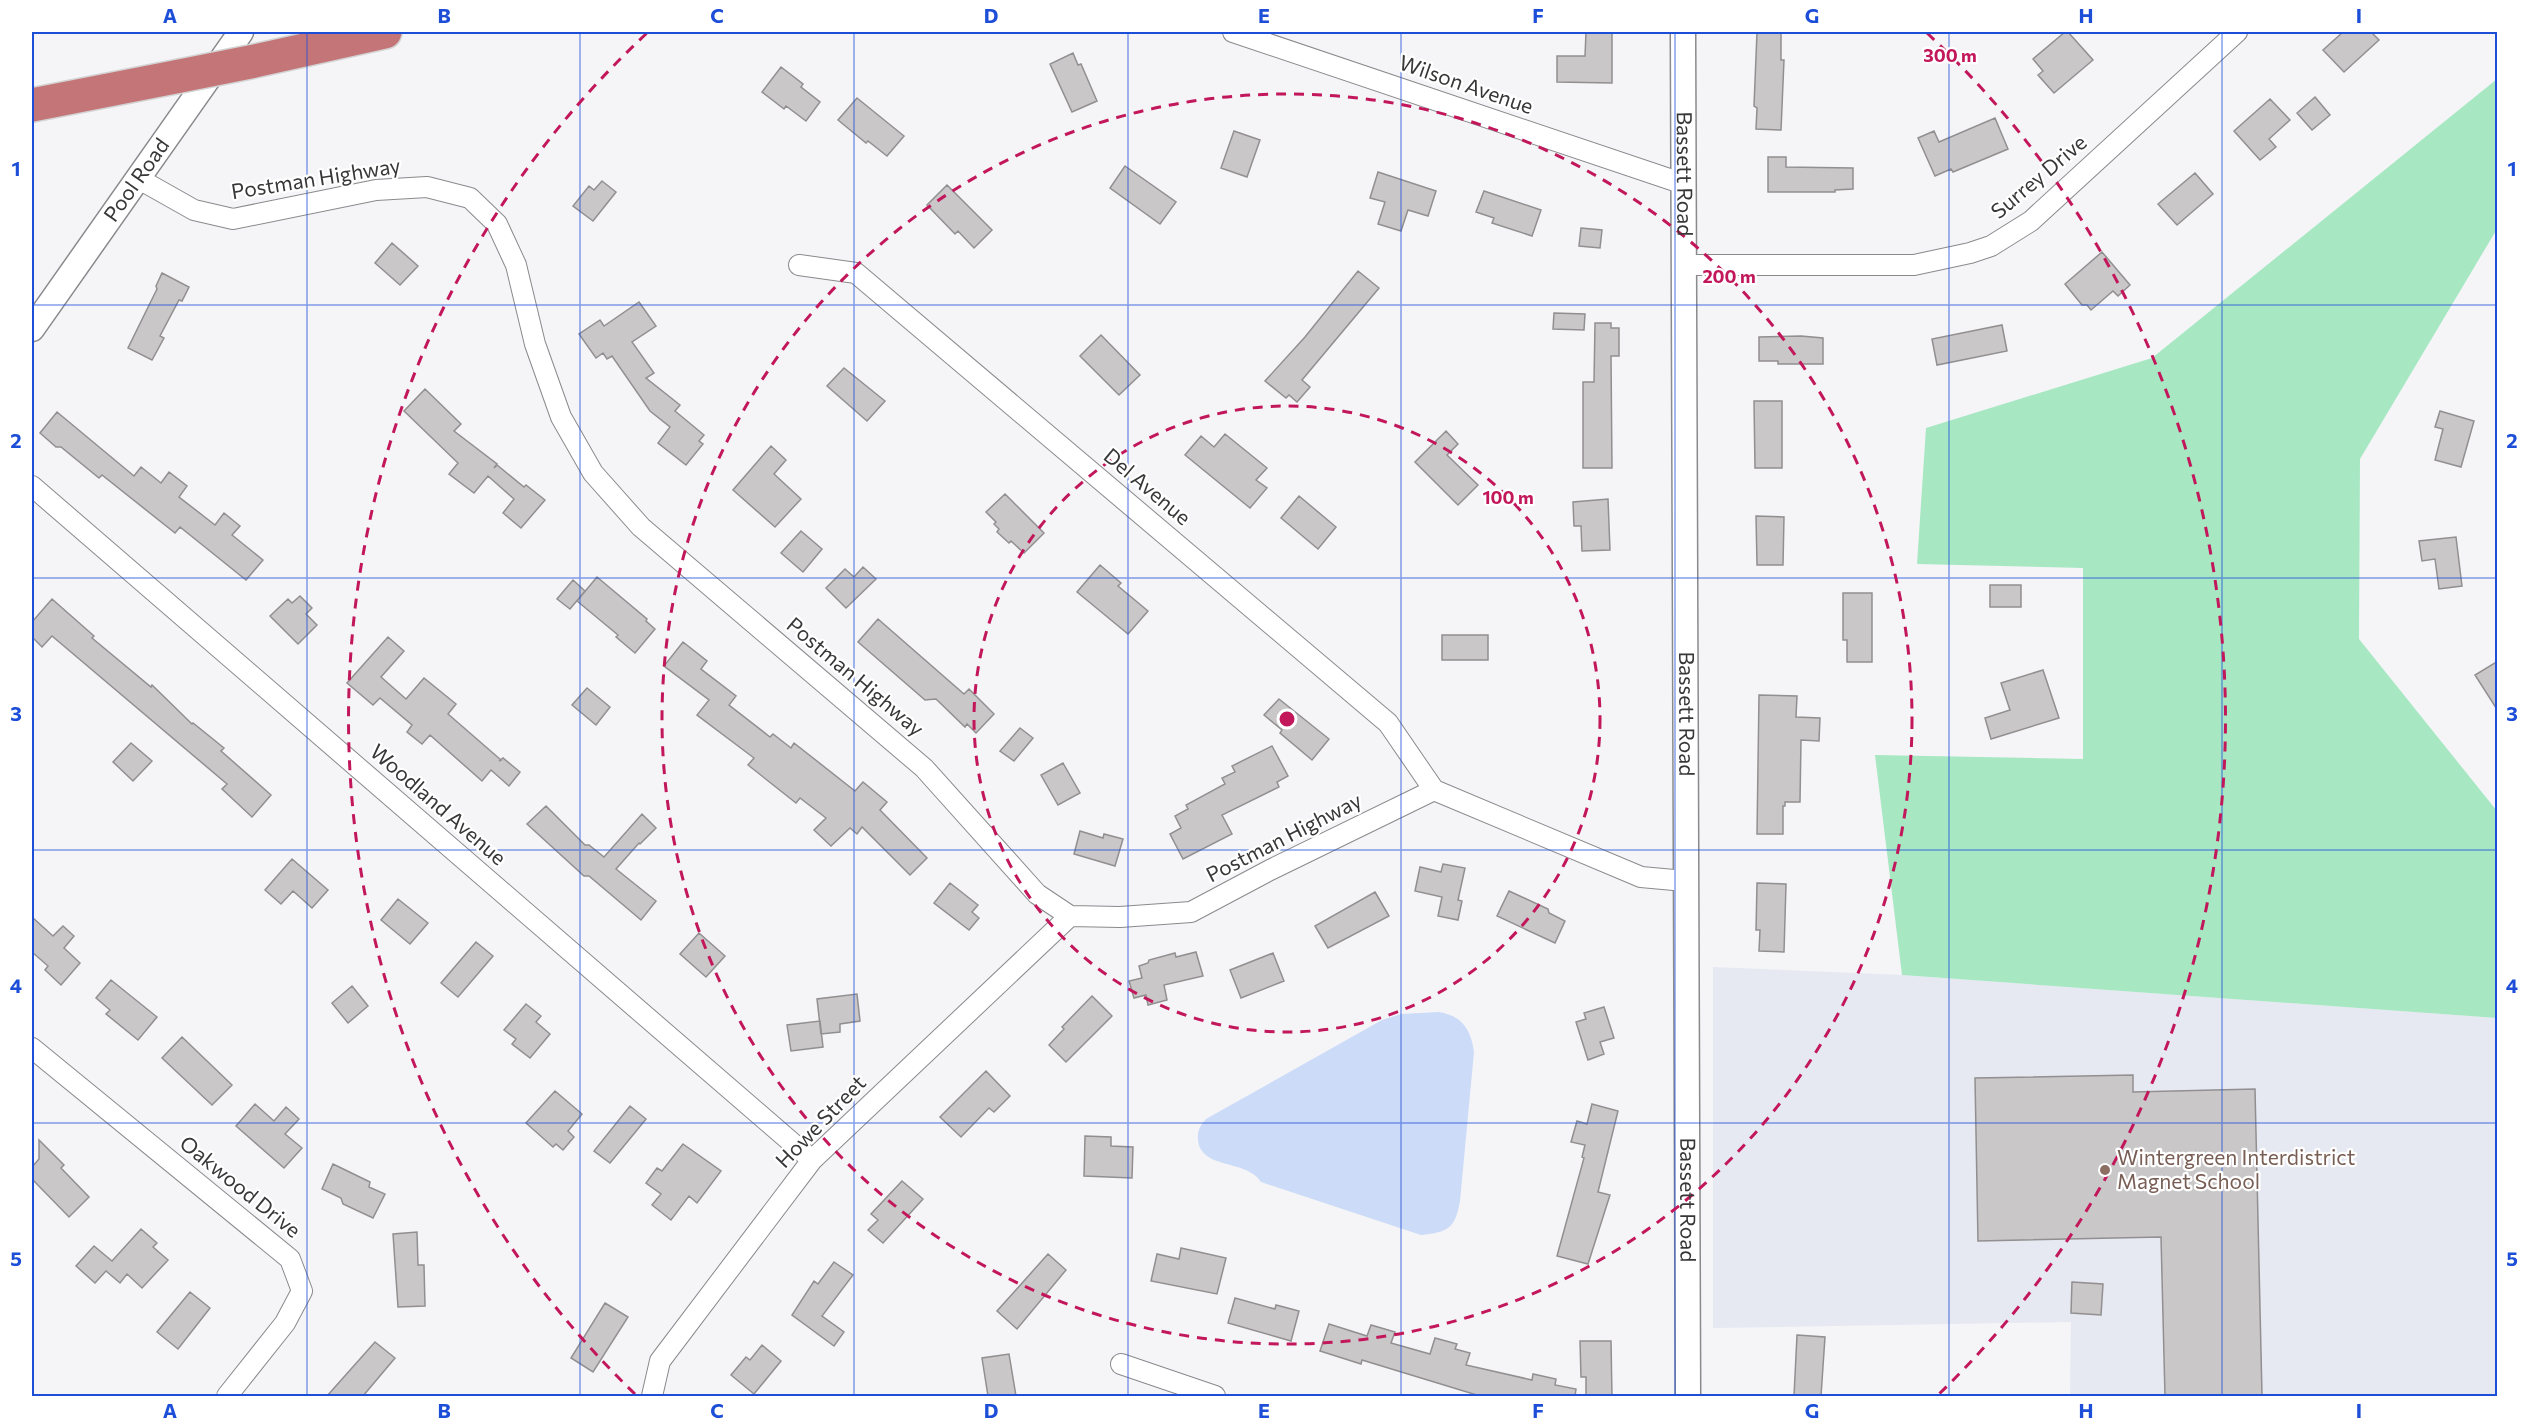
<svg xmlns="http://www.w3.org/2000/svg" width="2529" height="1428" font-family="Commissioner,sans-serif">
<rect width="100%" height="100%" fill="#f5f5f8"/>
<path fill="#e6e8f2" d="M 1713,967 L 1902,975 L 2497,1018 L 2497,1396 L 2070,1396 L 2071,1322 L 1713,1328 Z"/>
<path fill="#a7e8c3" d="M 2497,79 L 2497,229 L 2360,459 L 2359,639 L 2497,811 L 2497,1018 L 1902,975 L 1875,755 L 2083,759 L 2083,568 L 1917,564 L 1926,428 L 2152,358 Z"/>
<path fill="#ccdbf7" d="M 1439,1012 C 1462,1016 1471,1029 1474,1052 L 1460,1201 C 1455,1229 1448,1232 1421,1235 L 1261,1182 C 1247,1159 1201,1170 1198,1140 C 1197,1131 1200,1126 1206,1119 L 1382,1020 L 1401,1014 Z"/>
<path fill="#cac7c8" stroke="#928f90" stroke-width="1.5" d="M 1586,32 L 1612,32 L 1612,83 L 1557,82 L 1557,56 L 1585,56 Z
M 1757,32 L 1781,32 L 1781,60 L 1784,60 L 1781,130 L 1756,129 L 1757,108 L 1754,106 Z
M 2065,32 L 2068,32 L 2093,60 L 2054,93 L 2038,75 L 2043,71 L 2033,59 Z
M 2343,32 L 2371,32 L 2379,40 L 2344,72 L 2323,50 Z
M 1073,53 L 1078,65 L 1081,64 L 1097,101 L 1072,112 L 1050,64 Z
M 781,67 L 803,84 L 801,87 L 820,102 L 806,121 L 786,106 L 784,109 L 762,92 Z
M 2315,97 L 2330,115 L 2312,130 L 2297,113 Z
M 857,98 L 904,136 L 887,156 L 868,141 L 866,143 L 838,120 Z
M 2270,99 L 2290,120 L 2269,139 L 2276,147 L 2260,160 L 2234,131 Z
M 1995,118 L 2008,149 L 1953,172 L 1951,169 L 1935,176 L 1918,138 L 1934,131 L 1939,142 Z
M 1234,131 L 1260,140 L 1247,177 L 1221,168 Z
M 1768,157 L 1786,157 L 1786,167 L 1853,168 L 1853,189 L 1835,190 L 1835,192 L 1768,192 Z
M 1125,166 L 1176,202 L 1160,224 L 1110,188 Z
M 1378,172 L 1436,191 L 1428,216 L 1408,210 L 1401,231 L 1378,224 L 1385,202 L 1370,198 Z
M 2195,173 L 2213,194 L 2177,225 L 2158,204 Z
M 602,181 L 616,192 L 593,221 L 573,206 L 589,186 L 594,190 Z
M 947,185 L 992,230 L 974,248 L 958,231 L 955,234 L 927,205 Z
M 1484,191 L 1541,210 L 1532,236 L 1492,223 L 1494,218 L 1476,212 Z
M 1581,228 L 1602,230 L 1600,248 L 1579,246 Z
M 392,243 L 418,266 L 400,285 L 375,263 Z
M 2102,252 L 2130,285 L 2118,296 L 2113,291 L 2091,310 L 2087,305 L 2082,305 L 2065,284 Z
M 1358,271 L 1379,288 L 1302,380 L 1310,387 L 1297,402 L 1289,395 L 1286,398 L 1265,381 L 1305,337 Z
M 162,273 L 189,287 L 182,301 L 179,300 L 160,336 L 164,338 L 152,360 L 128,348 L 157,289 L 156,286 Z
M 639,302 L 656,326 L 632,342 L 654,373 L 646,378 L 680,405 L 675,411 L 704,435 L 699,441 L 703,444 L 686,465 L 658,443 L 670,427 L 650,411 L 612,356 L 607,359 L 603,353 L 596,358 L 579,334 L 600,320 L 604,326 Z
M 1554,313 L 1585,314 L 1584,330 L 1553,329 Z
M 1595,323 L 1611,323 L 1611,328 L 1619,328 L 1619,356 L 1611,356 L 1612,468 L 1583,468 L 1583,382 L 1594,382 Z
M 2002,325 L 2007,351 L 1937,365 L 1932,339 Z
M 1101,335 L 1140,375 L 1119,395 L 1080,356 Z
M 1801,336 L 1823,338 L 1823,364 L 1778,364 L 1778,361 L 1759,361 L 1759,337 Z
M 844,368 L 885,401 L 867,421 L 827,386 Z
M 425,389 L 461,424 L 454,431 L 497,464 L 494,468 L 497,465 L 524,487 L 526,485 L 545,500 L 521,528 L 503,513 L 514,499 L 488,476 L 474,493 L 449,474 L 458,463 L 404,411 Z
M 1754,401 L 1782,401 L 1782,468 L 1755,468 Z
M 2440,411 L 2474,421 L 2461,467 L 2435,460 L 2443,429 L 2435,427 Z
M 57,412 L 134,476 L 141,467 L 161,483 L 169,472 L 187,486 L 179,497 L 215,525 L 224,513 L 240,526 L 232,535 L 263,560 L 246,580 L 180,527 L 175,533 L 102,475 L 99,478 L 61,447 L 56,447 L 40,433 Z
M 1446,431 L 1458,444 L 1447,455 L 1478,485 L 1458,505 L 1415,462 Z
M 1225,434 L 1267,468 L 1256,480 L 1267,488 L 1250,508 L 1185,455 L 1201,436 L 1214,447 Z
M 771,446 L 786,460 L 774,474 L 801,499 L 775,527 L 733,490 Z
M 1005,494 L 1044,533 L 1024,553 L 1011,541 L 1009,543 L 997,532 L 999,529 L 994,524 L 996,522 L 986,512 Z
M 1299,496 L 1336,527 L 1318,549 L 1281,518 Z
M 1608,499 L 1610,550 L 1582,551 L 1581,526 L 1574,526 L 1573,502 Z
M 1756,516 L 1784,517 L 1783,565 L 1757,565 Z
M 801,531 L 822,549 L 803,572 L 781,553 Z
M 2456,537 L 2462,586 L 2439,589 L 2435,559 L 2422,561 L 2419,541 Z
M 1100,565 L 1121,583 L 1118,586 L 1148,611 L 1128,634 L 1077,592 Z
M 863,567 L 876,579 L 846,608 L 826,588 L 845,569 L 854,577 Z
M 597,577 L 647,619 L 646,621 L 655,629 L 635,653 L 616,637 L 618,635 L 577,601 Z
M 573,580 L 585,591 L 570,609 L 557,599 Z
M 1990,585 L 2021,585 L 2021,607 L 1990,607 Z
M 1843,593 L 1872,593 L 1872,662 L 1847,662 L 1847,640 L 1843,640 Z
M 300,596 L 312,608 L 306,614 L 317,625 L 298,644 L 270,616 L 288,599 L 292,603 Z
M 52,599 L 94,636 L 92,638 L 151,687 L 152,685 L 192,724 L 193,723 L 224,748 L 221,751 L 271,795 L 252,817 L 222,789 L 227,784 L 52,636 L 42,647 L 32,637 L 32,622 Z
M 878,619 L 964,694 L 969,689 L 994,714 L 976,733 L 967,724 L 965,727 L 936,699 L 925,700 L 858,642 Z
M 1442,635 L 1488,635 L 1488,660 L 1442,660 Z
M 388,637 L 404,651 L 381,677 L 406,699 L 424,678 L 456,704 L 448,714 L 501,760 L 499,761 L 503,758 L 520,772 L 509,786 L 491,770 L 482,781 L 430,735 L 422,744 L 407,732 L 412,725 L 380,698 L 373,705 L 347,683 Z
M 683,642 L 707,661 L 701,669 L 736,696 L 729,705 L 770,737 L 773,734 L 791,748 L 794,743 L 855,791 L 863,782 L 887,802 L 880,810 L 927,858 L 910,875 L 862,827 L 857,834 L 850,828 L 831,846 L 814,830 L 826,818 L 800,798 L 796,803 L 748,765 L 754,758 L 697,715 L 709,700 L 664,666 Z
M 2498,661 L 2498,711 L 2475,675 Z
M 2043,670 L 2059,718 L 1991,739 L 1985,718 L 2010,710 L 2001,683 Z
M 587,688 L 610,707 L 596,725 L 572,705 Z
M 1759,695 L 1797,696 L 1796,717 L 1820,718 L 1819,741 L 1801,740 L 1800,802 L 1785,802 L 1785,806 L 1783,806 L 1783,834 L 1757,834 Z
M 1279,699 L 1329,739 L 1312,760 L 1280,733 L 1282,730 L 1264,715 Z
M 1020,728 L 1033,738 L 1014,761 L 1000,751 Z
M 131,743 L 152,761 L 133,781 L 113,762 Z
M 1272,746 L 1288,776 L 1277,782 L 1279,787 L 1222,815 L 1232,834 L 1183,859 L 1170,834 L 1181,828 L 1175,816 L 1188,809 L 1186,805 L 1225,784 L 1222,778 L 1235,772 L 1232,766 Z
M 1063,763 L 1080,793 L 1058,805 L 1041,775 Z
M 546,806 L 585,845 L 589,845 L 604,857 L 642,814 L 656,828 L 640,844 L 639,843 L 616,869 L 656,901 L 641,920 L 589,876 L 584,876 L 527,824 Z
M 1080,831 L 1103,838 L 1104,834 L 1123,839 L 1115,866 L 1074,854 Z
M 292,859 L 328,890 L 312,908 L 293,891 L 281,904 L 265,890 Z
M 1443,864 L 1465,868 L 1458,900 L 1462,901 L 1458,920 L 1438,916 L 1442,897 L 1415,891 L 1420,867 L 1441,872 Z
M 950,883 L 978,905 L 972,912 L 979,918 L 969,930 L 934,903 Z
M 1757,883 L 1786,884 L 1784,952 L 1759,951 L 1760,930 L 1756,930 Z
M 1509,891 L 1548,909 L 1549,913 L 1565,921 L 1555,943 L 1497,916 Z
M 1375,892 L 1389,916 L 1328,948 L 1315,926 Z
M 398,899 L 428,923 L 410,944 L 381,920 Z
M 32,917 L 53,936 L 63,926 L 74,936 L 64,948 L 80,963 L 61,985 L 45,970 L 48,966 L 32,952 Z
M 699,933 L 725,956 L 706,977 L 680,954 Z
M 476,942 L 493,956 L 458,997 L 441,983 Z
M 1196,952 L 1203,976 L 1164,985 L 1167,1000 L 1148,1005 L 1146,995 L 1134,998 L 1129,981 L 1142,978 L 1139,966 L 1148,963 L 1149,960 L 1175,953 L 1176,957 Z
M 1273,953 L 1284,981 L 1241,998 L 1230,970 Z
M 111,980 L 157,1017 L 138,1040 L 106,1014 L 110,1010 L 96,998 Z
M 352,986 L 368,1006 L 348,1023 L 332,1003 Z
M 857,994 L 860,1021 L 840,1024 L 840,1032 L 821,1034 L 817,999 Z
M 1092,996 L 1112,1016 L 1066,1062 L 1049,1045 L 1064,1029 L 1062,1027 Z
M 526,1004 L 541,1016 L 536,1022 L 550,1034 L 530,1058 L 512,1044 L 516,1039 L 504,1030 Z
M 1604,1007 L 1614,1038 L 1600,1042 L 1604,1054 L 1588,1060 L 1576,1022 L 1586,1019 L 1584,1013 Z
M 820,1021 L 823,1047 L 791,1051 L 787,1025 Z
M 182,1037 L 232,1085 L 212,1105 L 162,1058 Z
M 986,1071 L 1010,1096 L 994,1112 L 989,1108 L 961,1137 L 940,1117 Z
M 2133,1075 L 2133,1092 L 2255,1089 L 2262,1396 L 2165,1396 L 2161,1237 L 1978,1241 L 1975,1078 Z
M 555,1091 L 582,1114 L 568,1131 L 574,1137 L 563,1150 L 556,1144 L 553,1147 L 526,1123 Z
M 255,1104 L 274,1121 L 286,1107 L 299,1119 L 285,1134 L 302,1148 L 284,1168 L 236,1126 Z
M 1592,1104 L 1618,1111 L 1598,1192 L 1610,1195 L 1588,1264 L 1557,1256 L 1584,1158 L 1582,1157 L 1585,1145 L 1571,1142 L 1577,1121 L 1587,1124 Z
M 630,1106 L 646,1119 L 610,1163 L 594,1151 Z
M 1085,1136 L 1111,1137 L 1111,1146 L 1133,1147 L 1132,1178 L 1084,1176 Z
M 39,1140 L 64,1165 L 61,1168 L 89,1197 L 69,1217 L 32,1179 L 32,1167 L 39,1159 Z
M 683,1144 L 721,1171 L 697,1203 L 689,1196 L 671,1220 L 652,1205 L 661,1194 L 646,1183 L 657,1168 L 662,1171 Z
M 333,1164 L 370,1182 L 369,1187 L 385,1194 L 373,1218 L 343,1204 L 341,1198 L 322,1189 Z
M 902,1181 L 923,1199 L 883,1243 L 868,1230 L 878,1220 L 871,1214 Z
M 141,1229 L 157,1243 L 153,1247 L 168,1260 L 142,1288 L 127,1274 L 120,1283 L 106,1271 L 95,1283 L 76,1266 L 94,1246 L 112,1261 Z
M 417,1232 L 418,1265 L 424,1265 L 425,1306 L 398,1307 L 393,1234 Z
M 1181,1248 L 1226,1258 L 1217,1294 L 1151,1281 L 1157,1254 L 1179,1259 Z
M 1048,1254 L 1066,1270 L 1017,1329 L 997,1311 Z
M 834,1262 L 853,1275 L 822,1316 L 844,1332 L 834,1346 L 792,1315 L 814,1281 L 818,1284 Z
M 2072,1282 L 2103,1284 L 2101,1315 L 2071,1313 Z
M 190,1292 L 210,1308 L 178,1349 L 157,1332 Z
M 1235,1298 L 1275,1309 L 1276,1305 L 1299,1311 L 1291,1341 L 1228,1323 Z
M 605,1303 L 628,1317 L 593,1372 L 571,1358 Z
M 1329,1324 L 1367,1336 L 1371,1325 L 1395,1332 L 1391,1343 L 1430,1354 L 1435,1338 L 1457,1344 L 1455,1349 L 1470,1353 L 1466,1365 L 1532,1380 L 1533,1374 L 1556,1379 L 1555,1385 L 1576,1389 L 1575,1396 L 1480,1396 L 1362,1360 L 1361,1364 L 1320,1351 Z
M 1797,1335 L 1825,1337 L 1821,1396 L 1794,1396 Z
M 1580,1341 L 1611,1341 L 1612,1396 L 1586,1396 L 1586,1377 L 1581,1377 Z
M 375,1342 L 395,1358 L 363,1396 L 327,1396 Z
M 762,1345 L 781,1361 L 754,1394 L 731,1375 L 746,1357 L 750,1360 Z
M 1009,1354 L 1016,1396 L 988,1396 L 982,1358 Z"/>
<g fill="none" stroke-linecap="round" stroke-linejoin="round">
<g stroke="#8a8a8d" stroke-width="22">
<path id="minor" d="M 1233,32 L 1684,184
M 139,179 L 194,210 L 233,219 L 376,190 L 427,187 L 470,198 L 497,224 L 516,265 L 535,344 L 561,417 L 593,473 L 641,527 L 924,768 L 1037,894 L 1070,916 L 1120,917 L 1191,912 L 1270,870 L 1434,790 L 1641,877 L 1685,881
M 799,265 L 856,273 L 1388,723 L 1434,790
M 1686,265 L 1914,265 L 1970,253 L 1991,246 L 2031,221 L 2237,32
M 32,486 L 812,1160
M 32,1048 L 290,1259 L 302,1291 L 285,1323 L 227,1396
M 1121,1364 L 1215,1396
M 652,1396 L 660,1361 L 812,1160 L 1070,916"/>
</g>
<g stroke="#8a8a8d" stroke-width="27">
<g id="tertiary">
<path id="s1" d="M 1683,32 C 1687,486 1686,941 1688,1396"/>
<path id="s2" d="M 32,329 L 241,32"/>
</g>
</g>
<g stroke="#d3d3d3" stroke-width="36">
<path id="motorway" d="M 250,62 L 385,32
M 32,105 L 180,76"/>
</g>
<use href="#minor" stroke="#fff" stroke-width="20"/>
<use href="#tertiary" stroke="#fff" stroke-width="24"/>
<use href="#motorway" stroke="#c47577" stroke-width="33"/>
<g stroke="#d3d3d3" stroke-width="36" stroke-linecap="butt">
<path id="motorway-bridge" d="M 180,76 L 250,62"/>
</g>
<use href="#motorway-bridge" stroke="#c47577" stroke-width="33"/>
</g>
<path fill="none" stroke="#1d4ed8" stroke-width="1.5" stroke-opacity="0.55" d="M 307,32 L 307,1396M 580,32 L 580,1396M 854,32 L 854,1396M 1128,32 L 1128,1396M 1401,32 L 1401,1396M 1675,32 L 1675,1396M 1949,32 L 1949,1396M 2222,32 L 2222,1396M 32,305 L 2498,305M 32,578 L 2498,578M 32,850 L 2498,850M 32,1123 L 2498,1123"/>
<g fill="none" stroke="#c2185b" stroke-width="3" stroke-dasharray="10 8">
<circle cx="1287" cy="719" r="313"/>
<circle cx="1287" cy="719" r="625"/>
<path d="M635 1394A938 938 0 0 1 647 33M1927 33A938 938 0 0 1 1939 1394"/>
</g>
<circle fill="#8d6e63" stroke="#fff" stroke-width="2" cx="2105" cy="1170" r="6"/>
<g text-anchor="middle" stroke-width="4.5" stroke-linejoin="round" paint-order="stroke">
<g font-size="21" fill="#373738" stroke="#fff">
<text transform="translate(1466 85) rotate(19)" y="7">Wilson Avenue</text>
<text dy="7" stroke="none"><textPath href="#s1" startOffset="142">Bassett Road</textPath></text>
<text transform="translate(2039 177) rotate(-40)" y="7">Surrey Drive</text>
<text transform="translate(316 179) rotate(-9)" y="7">Postman Highway</text>
<text dy="7" stroke="none"><textPath href="#s2" startOffset="182">Pool Road</textPath></text>
<text transform="translate(1147 487) rotate(40)" y="7">Del Avenue</text>
<text transform="translate(855 677) rotate(40)" y="7">Postman Highway</text>
<text dy="7" stroke="none"><textPath href="#s1" startOffset="682">Bassett Road</textPath></text>
<text transform="translate(438 805) rotate(41)" y="7">Woodland Avenue</text>
<text transform="translate(1284 838) rotate(-27)" y="7">Postman Highway</text>
<text transform="translate(821 1122) rotate(-46)" y="7">Howe Street</text>
<text transform="translate(240 1187) rotate(39)" y="7">Oakwood Drive</text>
<text dy="7" stroke="none"><textPath href="#s1" startOffset="1168">Bassett Road</textPath></text>
</g>
<g font-size="21" fill="#785e54" stroke="#fff" text-anchor="start">
<text x="2117" y="1165">Wintergreen Interdistrict<tspan x="2117" dy="24">Magnet School</tspan></text>
</g>
</g>
<circle cx="1287" cy="719" r="9" fill="#c2185b" stroke="#fff" stroke-width="3"/>
<g font-size="18" text-anchor="middle" font-weight="bold" fill="#c2185b" stroke="#fff" stroke-width="4.5" stroke-linejoin="round" paint-order="stroke">
<text x="1950" y="62">300 m</text>
<text x="1729" y="283">200 m</text>
<text x="1508" y="504">100 m</text>
</g>
<rect width="2529" height="1428" fill="none" stroke="#ffffff" stroke-width="66"/>
<rect x="33" y="33" width="2463" height="1362" fill="none" stroke="#1d4ed8" stroke-width="2"/>
<g font-size="20" text-anchor="middle" font-weight="bold" fill="#1d4ed8">
<text x="170" y="23">A</text>
<text x="444" y="23">B</text>
<text x="717" y="23">C</text>
<text x="991" y="23">D</text>
<text x="1264" y="23">E</text>
<text x="1538" y="23">F</text>
<text x="1812" y="23">G</text>
<text x="2086" y="23">H</text>
<text x="2359" y="23">I</text>
<text x="16" y="176">1</text>
<text x="2512" y="176">1</text>
<text x="16" y="448">2</text>
<text x="2512" y="448">2</text>
<text x="16" y="721">3</text>
<text x="2512" y="721">3</text>
<text x="16" y="993">4</text>
<text x="2512" y="993">4</text>
<text x="16" y="1266">5</text>
<text x="2512" y="1266">5</text>
<text x="170" y="1418">A</text>
<text x="444" y="1418">B</text>
<text x="717" y="1418">C</text>
<text x="991" y="1418">D</text>
<text x="1264" y="1418">E</text>
<text x="1538" y="1418">F</text>
<text x="1812" y="1418">G</text>
<text x="2086" y="1418">H</text>
<text x="2359" y="1418">I</text>
</g>
</svg>
